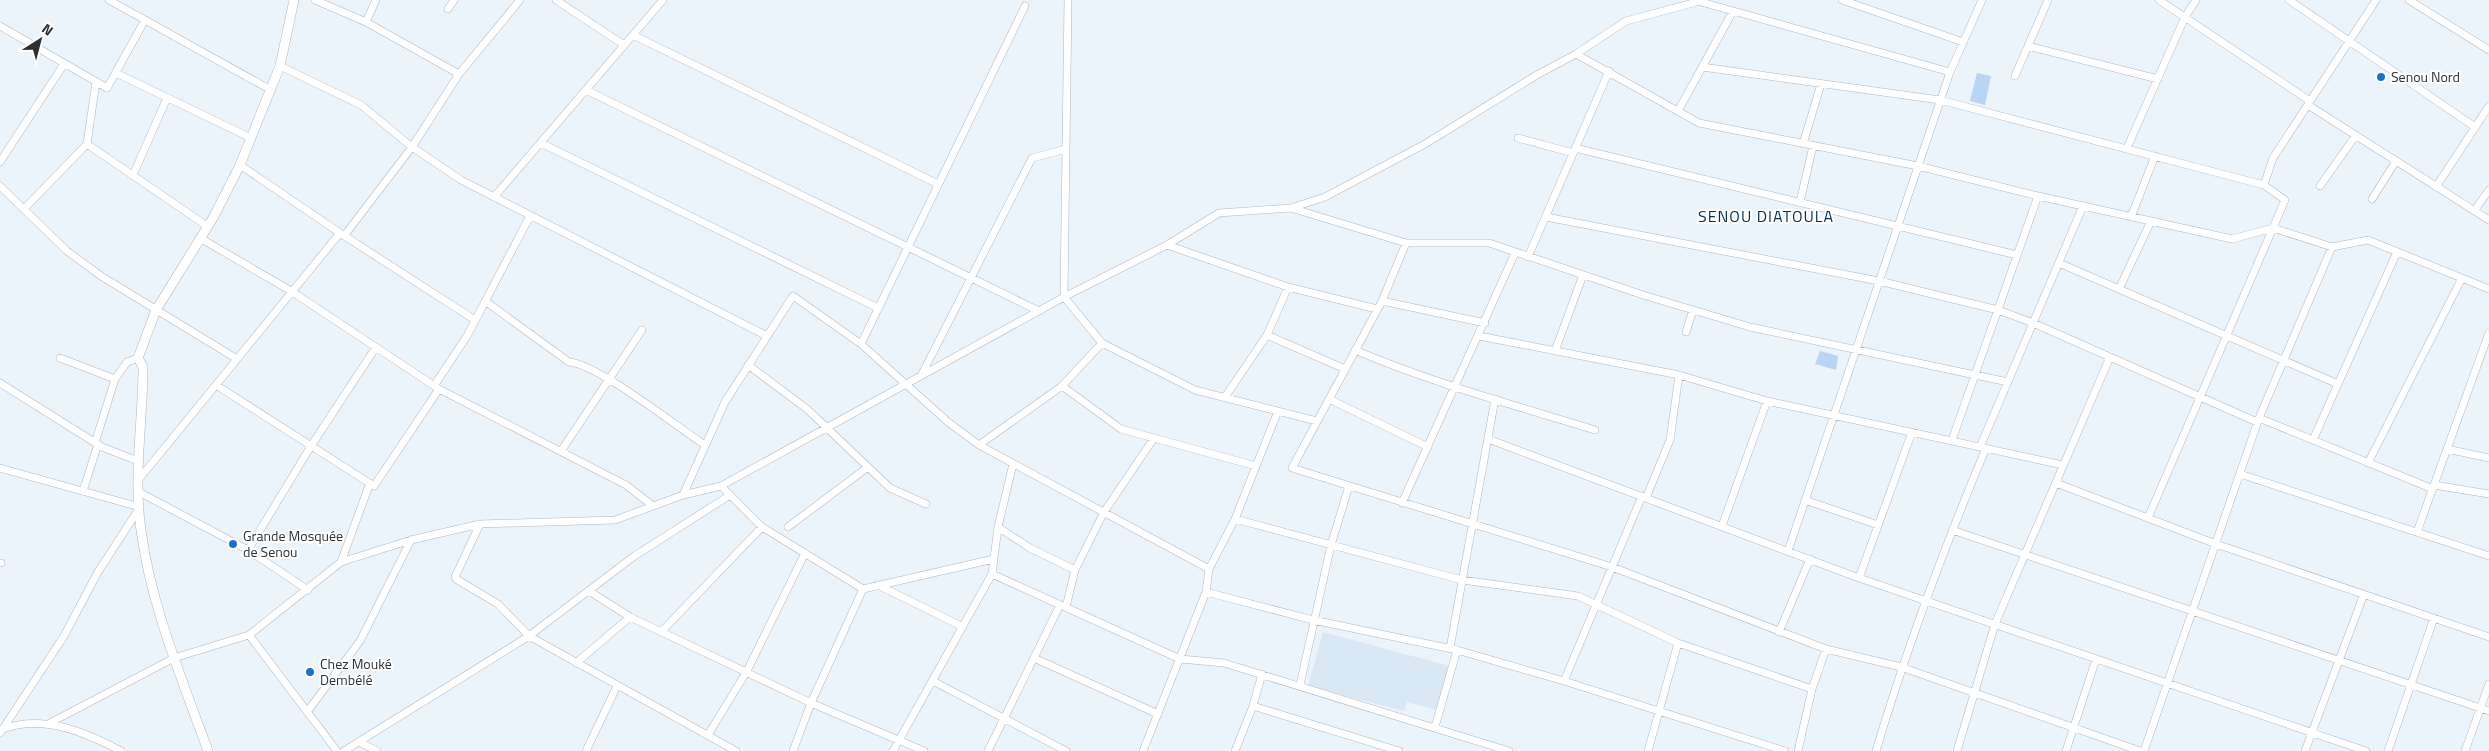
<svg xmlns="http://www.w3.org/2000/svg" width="2489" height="751" font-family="'Titillium Web',sans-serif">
<rect width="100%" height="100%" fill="#ebf3fb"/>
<path fill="#dae7f5" d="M 1323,632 L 1449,666 L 1437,710 L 1407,702 L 1404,711 L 1308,686 Z"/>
<path fill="#b8d5f5" d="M 1977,73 L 1991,76 L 1985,105 L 1970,101 Z
M 1820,351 L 1838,356 L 1836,370 L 1815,364 Z"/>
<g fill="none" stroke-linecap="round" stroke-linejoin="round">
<g stroke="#b0b7bf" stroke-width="8">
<path id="minor" d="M 109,0 L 271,90
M 315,0 L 366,22 L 459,74
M 556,0 L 624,45
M 1068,0 L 1064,297 L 1102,343 L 1195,390 L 1317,421
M 1842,0 L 1963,42
M 2159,0 L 2310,101
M 2289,0 L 2475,127
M 2409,0 L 2489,50
M 1701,2 L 1950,72
M 448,9 L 454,0
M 366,22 L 376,0
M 0,26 L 107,88 L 145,20
M 633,35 L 938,184
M 2028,46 L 2158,79
M 1576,54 L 1699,123 L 1918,166 L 2038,196 L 2232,239 L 2273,228 L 2332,247 L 2368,240 L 2489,289
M 280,66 L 361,105 L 412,147 L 461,180 L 767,336
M 1702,67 L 1940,100 L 2264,185
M 116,73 L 251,138
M 2015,76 L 2048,0
M 586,90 L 1039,311
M 2308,105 L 2489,220
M 1678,111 L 1733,11
M 1518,138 L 1573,153
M 541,143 L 878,308
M 87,144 L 207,226
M 1803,144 L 1821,84
M 1575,148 L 2017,255
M 2127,148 L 2185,17 L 2196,0
M 0,162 L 64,64
M 240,165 L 340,233 L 475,320
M 133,175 L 167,98
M 0,186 L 67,251 L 101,276 L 237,359 L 340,233
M 2320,186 L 2356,135
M 2436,187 L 2489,106
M 494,197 L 663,0
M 2372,199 L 2396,161
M 1800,202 L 1813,146
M 1291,208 L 1406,243 L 1489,243 L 1643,295 L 1750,327 L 2008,382
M 24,209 L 87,144 L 96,82
M 2474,211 L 2489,190
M 1546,217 L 1879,281 L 1998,310 L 2033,323 L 2257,422
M 2131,217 L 2155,156
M 344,236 L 412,147 L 459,74 L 520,0
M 200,238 L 291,291 L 439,389 L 374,486 L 216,385 L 237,359
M 1406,243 L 1382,301 L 1292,468 L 1612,567 L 1826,649 L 1901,667 L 2140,751
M 1167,245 L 1288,287 L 1377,309
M 1528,257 L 1609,71
M 2059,263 L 2338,384
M 2119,289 L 2151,221
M 485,301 L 569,362 C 598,364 677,427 705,445
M 1382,301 L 1485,323
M 1686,332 L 1693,310
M 1267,335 L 1345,369
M 1479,336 L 1679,375 L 1767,401 L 2063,465
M 861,344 L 1025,6
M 1355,350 C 1432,383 1514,405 1595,430
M 1555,351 L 1583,275
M 60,358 L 115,379
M 748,365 L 807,409 L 890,488 L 926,504
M 921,376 L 1032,158 L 1066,149
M 0,383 L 102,447 L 138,461
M 434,386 L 467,336 L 530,216
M 1062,386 L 1121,429 L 1256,466
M 439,389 L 626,485 L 653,506
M 1225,397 L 1267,335 L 1288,287
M 1329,399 L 1428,447
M 2259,418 L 2433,489
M 1488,439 L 1859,578 L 2366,751
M 1952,440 L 2038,196
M 2313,440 L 2397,252
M 95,443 L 115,379 L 127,362 L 138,358
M 979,445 L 1062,386 L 1102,343
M 1980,447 L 2083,206
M 2447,449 L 2489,458
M 561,451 L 642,330
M 2368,463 L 2462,278
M 0,468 L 140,507 L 98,572 L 64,636 L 0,733
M 2240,474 L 2489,556
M 139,479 L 216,385
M 2056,483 L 2216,544 L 2489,637
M 2434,485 L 2489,494
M 721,486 L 762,527 L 863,589 L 994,559
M 83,491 L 98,444
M 139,492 L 248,550 L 308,590
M 683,495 L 725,402 L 793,296 L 861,344 L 948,422 L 979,445 L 1209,569
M 1646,498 L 1670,440 L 1679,375
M 1805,500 L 1878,525
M 1402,503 L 1515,253
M 2148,518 L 2285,200 L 2264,185 L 2273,158 L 2376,0
M 1235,519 L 1462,580 L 1578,596 L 1678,643 L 1812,689 L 1798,751
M 480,524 L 455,577 L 456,579 L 498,604 L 529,636 L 736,751
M 1722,526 L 1767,401
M 788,527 L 868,467
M 998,527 L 1030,548 L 1075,570
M 1952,530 L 2489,711
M 2417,532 L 2489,333
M 248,550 L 311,446 L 376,347
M 1788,551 L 1950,72 L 1982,0
M 341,562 L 370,483
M 0,563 L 1,563
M 992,574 L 1180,659 L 1224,663 L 1509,751
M 1859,578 L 1912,432
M 878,585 L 963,627
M 589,591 L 630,617 L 811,703 L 924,751
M 1206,592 L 1313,620 L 1457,650 L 1564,681 L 1785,751
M 1066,607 L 1075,570 L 1104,512 L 1154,438
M 661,632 L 762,527
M 1779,632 L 1810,559
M 249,635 L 337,751
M 1450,648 L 1495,399
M 1034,658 L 1158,714
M 576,663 L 630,617
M 933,681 L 1066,751
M 1564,681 L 1642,496
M 1300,685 L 1331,545 L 1349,486
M 1812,689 L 1826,649
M 1253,706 L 1399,751
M 307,712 L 360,641 L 411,540
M 48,724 L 174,658 L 249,635 L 341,562 L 411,540 L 480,524 L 615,520 L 683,495 L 721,486 L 1064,297 L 1167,245 L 1219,213 L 1291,208 L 1325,197 L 1425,144 L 1535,76 L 1576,54 L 1626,21 L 1704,0
M 1435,727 L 1457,650
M 3,729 C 43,714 85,732 121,751
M 708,735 L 747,671 L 805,553
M 359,742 L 377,751
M 344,751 L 529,636 L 633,557 L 730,495
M 586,751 L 617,686
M 793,751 L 811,703 L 863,589
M 893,751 L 992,574 L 998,527 L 1013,464
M 988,751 L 1060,605
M 1143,751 L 1206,592 L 1209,569 L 1235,519 L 1278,411
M 1235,751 L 1253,706 L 1262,674
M 1648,751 L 1678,643
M 1876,751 C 1907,647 1944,548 1986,448
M 1957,751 L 1995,624 L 2110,357
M 2066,751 L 2096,659
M 2144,751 L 2259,418 L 2332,247
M 2305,751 L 2364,594
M 2388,751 L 2434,618
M 2465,751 L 2489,684"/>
</g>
<g stroke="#b0b7bf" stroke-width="10">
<path id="tertiary" d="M 208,751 C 182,679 151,606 141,530 C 133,476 143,421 143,367 L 138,358 L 156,310 L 213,218 L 240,165 L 280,66 L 294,0"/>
</g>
<use href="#minor" stroke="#fff" stroke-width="7"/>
<use href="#tertiary" stroke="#fff" stroke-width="9"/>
</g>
<g fill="#1d73c1" stroke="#fff" stroke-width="2">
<circle cx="2381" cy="77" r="5"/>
<circle cx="233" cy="544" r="5"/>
<circle cx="310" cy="672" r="5"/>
</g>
<g text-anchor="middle" stroke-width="4" stroke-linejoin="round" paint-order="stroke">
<g font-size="14" fill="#2d3033" stroke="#fff" text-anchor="start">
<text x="2391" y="82">Senou Nord</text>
<text x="243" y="541">Grande Mosquée<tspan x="243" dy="16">de Senou</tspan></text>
<text x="320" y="669">Chez Mouké<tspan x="320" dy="16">Dembélé</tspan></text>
</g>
<g font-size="16" letter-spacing="1" fill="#032c51" stroke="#fff">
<text x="1766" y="222">SENOU DIATOULA</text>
</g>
</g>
<g transform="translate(40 40) rotate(36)" stroke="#ffffff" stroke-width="4" paint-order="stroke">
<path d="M0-4L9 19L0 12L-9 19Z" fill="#2d3033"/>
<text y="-8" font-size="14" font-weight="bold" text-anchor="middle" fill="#2d3033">N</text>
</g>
</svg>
